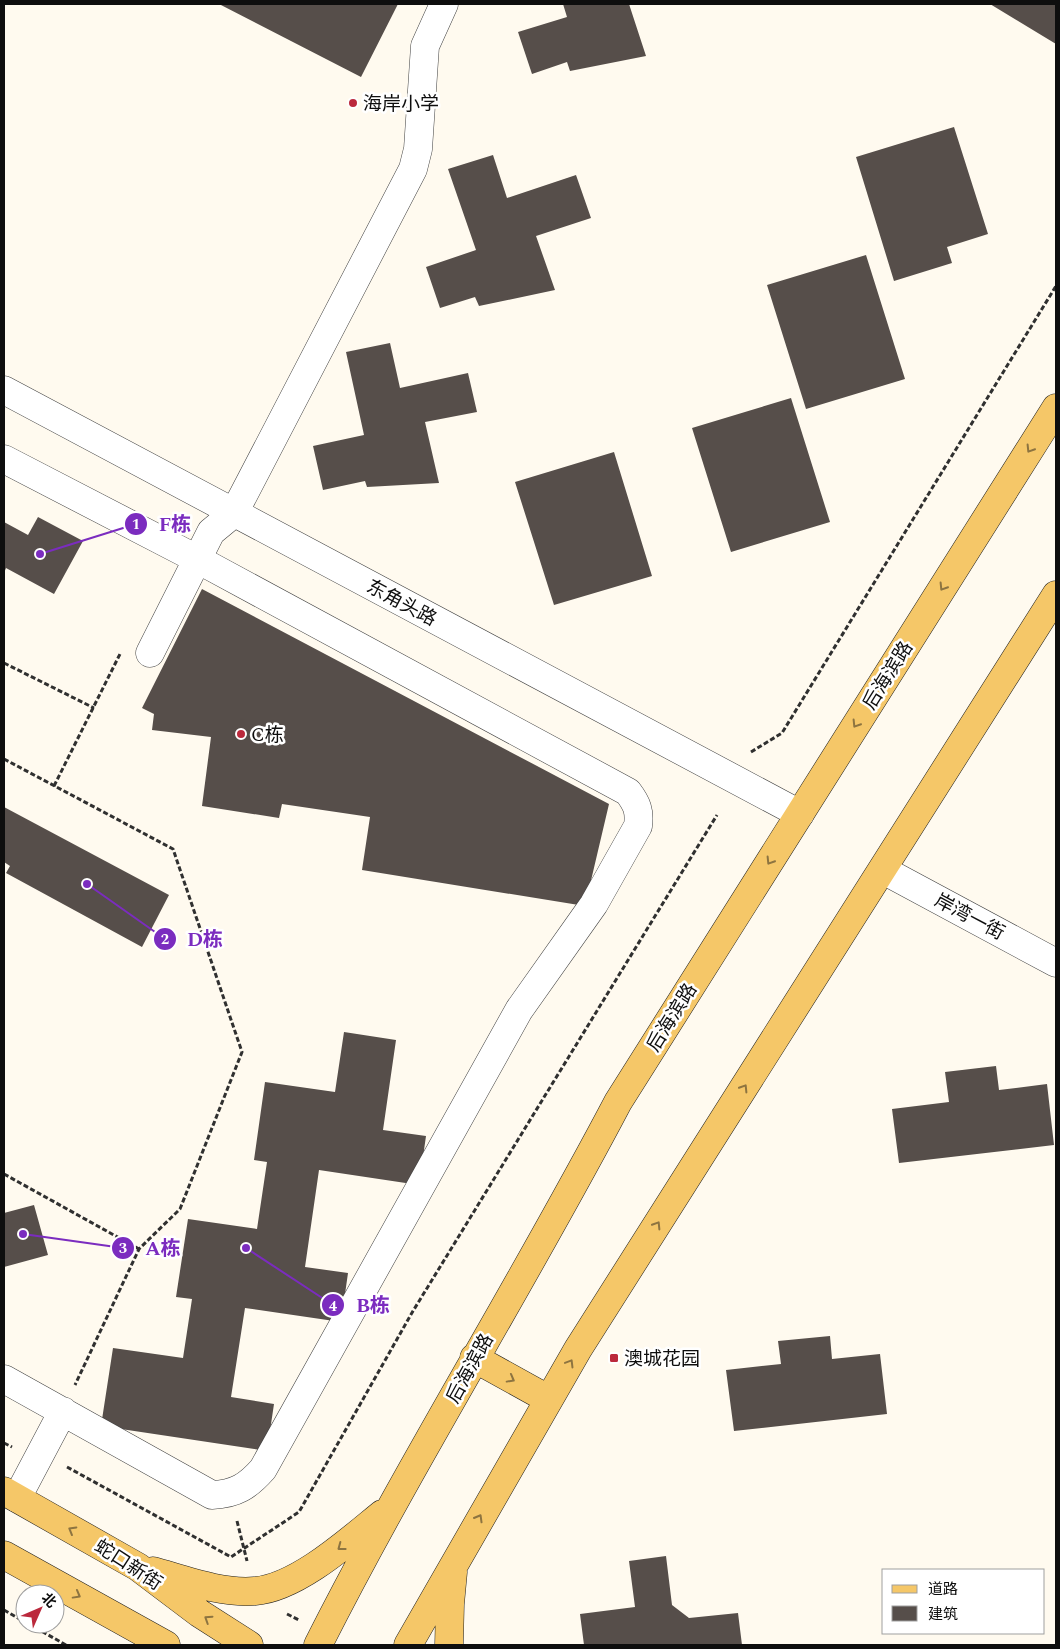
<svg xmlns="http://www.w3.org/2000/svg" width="1060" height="1649" font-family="Spectral,'Noto Sans SC',serif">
<rect width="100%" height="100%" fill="#fffaef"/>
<path fill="#564e4a" d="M 219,4 L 398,4 L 361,77 Z
M 563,4 L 629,4 L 646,56 L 570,71 L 567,62 L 532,74 L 518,32 L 567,17 Z
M 990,4 L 1056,4 L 1056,44 Z
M 954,127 L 988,234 L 947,247 L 952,263 L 894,281 L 856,157 Z
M 493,155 L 507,198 L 576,175 L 591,218 L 536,236 L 555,290 L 479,306 L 475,297 L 440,308 L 426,267 L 476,250 L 448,169 Z
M 866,255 L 905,379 L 806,409 L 767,285 Z
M 390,343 L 400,388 L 468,373 L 477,412 L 425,422 L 439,483 L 367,487 L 365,481 L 323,490 L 313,446 L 364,435 L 346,352 Z
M 791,398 L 830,522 L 731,552 L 692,428 Z
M 614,452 L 652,576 L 554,605 L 515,482 Z
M 38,517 L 83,541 L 54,594 L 6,568 L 4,573 L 4,522 L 28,535 Z
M 202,589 L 609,804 L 585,906 L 362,870 L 370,817 L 282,804 L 279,818 L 202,806 L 211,737 L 152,730 L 154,714 L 142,708 Z
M 4,807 L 169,895 L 142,947 L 6,873 L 10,866 L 4,862 Z
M 344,1032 L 396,1040 L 383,1130 L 426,1136 L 419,1185 L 319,1170 L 305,1267 L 348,1273 L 341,1322 L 245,1308 L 231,1397 L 274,1404 L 267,1451 L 101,1426 L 113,1348 L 183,1358 L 192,1299 L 176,1297 L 188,1219 L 257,1229 L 267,1162 L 254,1160 L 265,1082 L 335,1092 Z
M 996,1066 L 999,1090 L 1047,1084 L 1054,1145 L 899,1163 L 892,1109 L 949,1102 L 945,1072 Z
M 34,1205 L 48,1255 L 4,1267 L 4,1213 Z
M 830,1336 L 832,1359 L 880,1354 L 887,1414 L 734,1431 L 726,1370 L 781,1364 L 778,1341 Z
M 666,1556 L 672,1605 L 689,1618 L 738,1613 L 742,1645 L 584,1645 L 580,1614 L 635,1607 L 629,1561 Z"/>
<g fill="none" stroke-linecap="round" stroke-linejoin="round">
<g stroke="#414141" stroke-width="29">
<path id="minor" d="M 4,390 L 800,814
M 4,459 L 197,559 L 628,792 C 637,804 640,811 638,826 L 594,904 L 519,1010 L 263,1469 C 248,1486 236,1494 212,1495 L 4,1379
M 150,653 L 211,532 L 234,513 L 413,169 L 418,149 L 425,46 L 444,4
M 883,870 L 1056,963
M 17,1498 L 63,1411"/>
</g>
<g stroke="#1f1f1f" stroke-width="29">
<path id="major" d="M 474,1358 L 548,1399
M 4,1491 L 138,1567 L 199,1613 L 249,1645
M 4,1555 L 166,1645
M 153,1571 C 185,1580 222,1594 255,1591 C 297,1588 350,1540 382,1514
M 318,1645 C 411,1461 522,1285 618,1102 L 1056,408
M 408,1645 L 578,1349 L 1056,595
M 449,1645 L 450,1604 L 453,1572"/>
</g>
<path stroke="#303030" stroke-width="3" stroke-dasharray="5 2.5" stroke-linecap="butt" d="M 4,663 L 94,708
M 751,752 L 782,733 L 1056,286
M 4,759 L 173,849 L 242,1052 L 180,1209 L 139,1249 L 75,1385
M 54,786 L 120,654
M 4,1174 L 139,1249
M 4,1443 L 12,1447
M 67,1467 L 231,1557 L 299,1512 L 413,1311 L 717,815
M 237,1521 L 247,1561
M 4,1610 L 25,1622
M 287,1614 L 299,1620
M 29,1624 L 66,1645"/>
<use href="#minor" stroke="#fff" stroke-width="28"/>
<use href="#major" stroke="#f5c768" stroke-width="28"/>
</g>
<defs><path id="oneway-chevron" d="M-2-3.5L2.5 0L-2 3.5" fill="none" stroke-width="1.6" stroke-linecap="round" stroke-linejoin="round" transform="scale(1.25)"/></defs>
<g stroke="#8d7440">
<use href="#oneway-chevron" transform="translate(1030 449) rotate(122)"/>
<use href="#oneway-chevron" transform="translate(943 587) rotate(122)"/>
<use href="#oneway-chevron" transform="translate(856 724) rotate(122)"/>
<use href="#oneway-chevron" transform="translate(770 861) rotate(122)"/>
<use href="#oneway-chevron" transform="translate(744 1088) rotate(-58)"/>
<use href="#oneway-chevron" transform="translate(657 1225) rotate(-58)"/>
<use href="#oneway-chevron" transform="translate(570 1363) rotate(-59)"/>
<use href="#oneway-chevron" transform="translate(511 1379) rotate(29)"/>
<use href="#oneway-chevron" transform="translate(479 1518) rotate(-60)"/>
<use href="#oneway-chevron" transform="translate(72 1530) rotate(-150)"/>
<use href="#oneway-chevron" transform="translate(341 1547) rotate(143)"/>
<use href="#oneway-chevron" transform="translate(77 1595) rotate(29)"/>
<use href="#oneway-chevron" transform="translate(208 1619) rotate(-147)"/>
</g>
<g fill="#bb293c" stroke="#fff" stroke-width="2">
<circle cx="353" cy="103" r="5"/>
<circle cx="241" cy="734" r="5"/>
<rect x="609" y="1353" width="10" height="10" rx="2.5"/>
</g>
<g text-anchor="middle" stroke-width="5" stroke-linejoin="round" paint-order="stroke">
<g font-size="19" fill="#0e0e0e" stroke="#fff" text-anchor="start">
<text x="363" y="110">海岸小学</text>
<text x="251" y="741">C栋</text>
<text x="624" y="1365">澳城花园</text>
</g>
<g font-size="19" fill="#0e0e0e" stroke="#fff">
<text transform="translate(402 602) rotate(28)" y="7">东角头路</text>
<text transform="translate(887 675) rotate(-58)" y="7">后海滨路</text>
<text transform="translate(970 916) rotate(28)" y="7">岸湾一街</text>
<text transform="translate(671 1017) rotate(-58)" y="7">后海滨路</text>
<text transform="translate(469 1368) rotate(-61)" y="7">后海滨路</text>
<text transform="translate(129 1564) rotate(33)" y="7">蛇口新街</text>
</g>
</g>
<path fill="none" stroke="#7b2cbf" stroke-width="2" d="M40 554L136 524M87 884L165 939M23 1234L123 1248M246 1248L333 1305"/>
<g fill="#7b2cbf" stroke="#fff" stroke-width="2">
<circle cx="40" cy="554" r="5"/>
<circle cx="87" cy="884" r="5"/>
<circle cx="23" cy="1234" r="5"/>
<circle cx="246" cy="1248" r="5"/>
<circle cx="136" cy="524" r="12"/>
<circle cx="165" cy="939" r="12"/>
<circle cx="123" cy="1248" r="12"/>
<circle cx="333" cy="1305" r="12"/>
</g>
<g font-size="15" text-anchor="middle" font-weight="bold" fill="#fff">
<text x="136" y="529">1</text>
<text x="165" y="944">2</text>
<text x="123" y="1253">3</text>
<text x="333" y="1311">4</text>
</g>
<g font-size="20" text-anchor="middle" font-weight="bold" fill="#7b2cbf" stroke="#fff" stroke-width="5" stroke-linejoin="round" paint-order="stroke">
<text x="175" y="531">F栋</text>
<text x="205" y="946">D栋</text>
<text x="163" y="1255">A栋</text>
<text x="373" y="1312">B栋</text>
</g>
<rect width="1060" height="1649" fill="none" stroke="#0e0e0e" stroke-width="10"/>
<rect x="882" y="1569" width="162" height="65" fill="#ffffff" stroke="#9f9f9f"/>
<rect x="892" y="1585" width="25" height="8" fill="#f5c768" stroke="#9f9f9f"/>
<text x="928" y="1594" font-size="15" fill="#0e0e0e">道路</text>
<rect x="892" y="1606" width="25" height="15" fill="#564e4a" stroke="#9f9f9f"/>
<text x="928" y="1619" font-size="15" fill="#0e0e0e">建筑</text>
<g transform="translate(40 1609) rotate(45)"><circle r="24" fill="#ffffff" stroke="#9f9f9f"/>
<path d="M0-4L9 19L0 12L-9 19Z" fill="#bb293c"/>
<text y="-8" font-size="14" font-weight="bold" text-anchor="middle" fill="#0e0e0e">北</text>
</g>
</svg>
